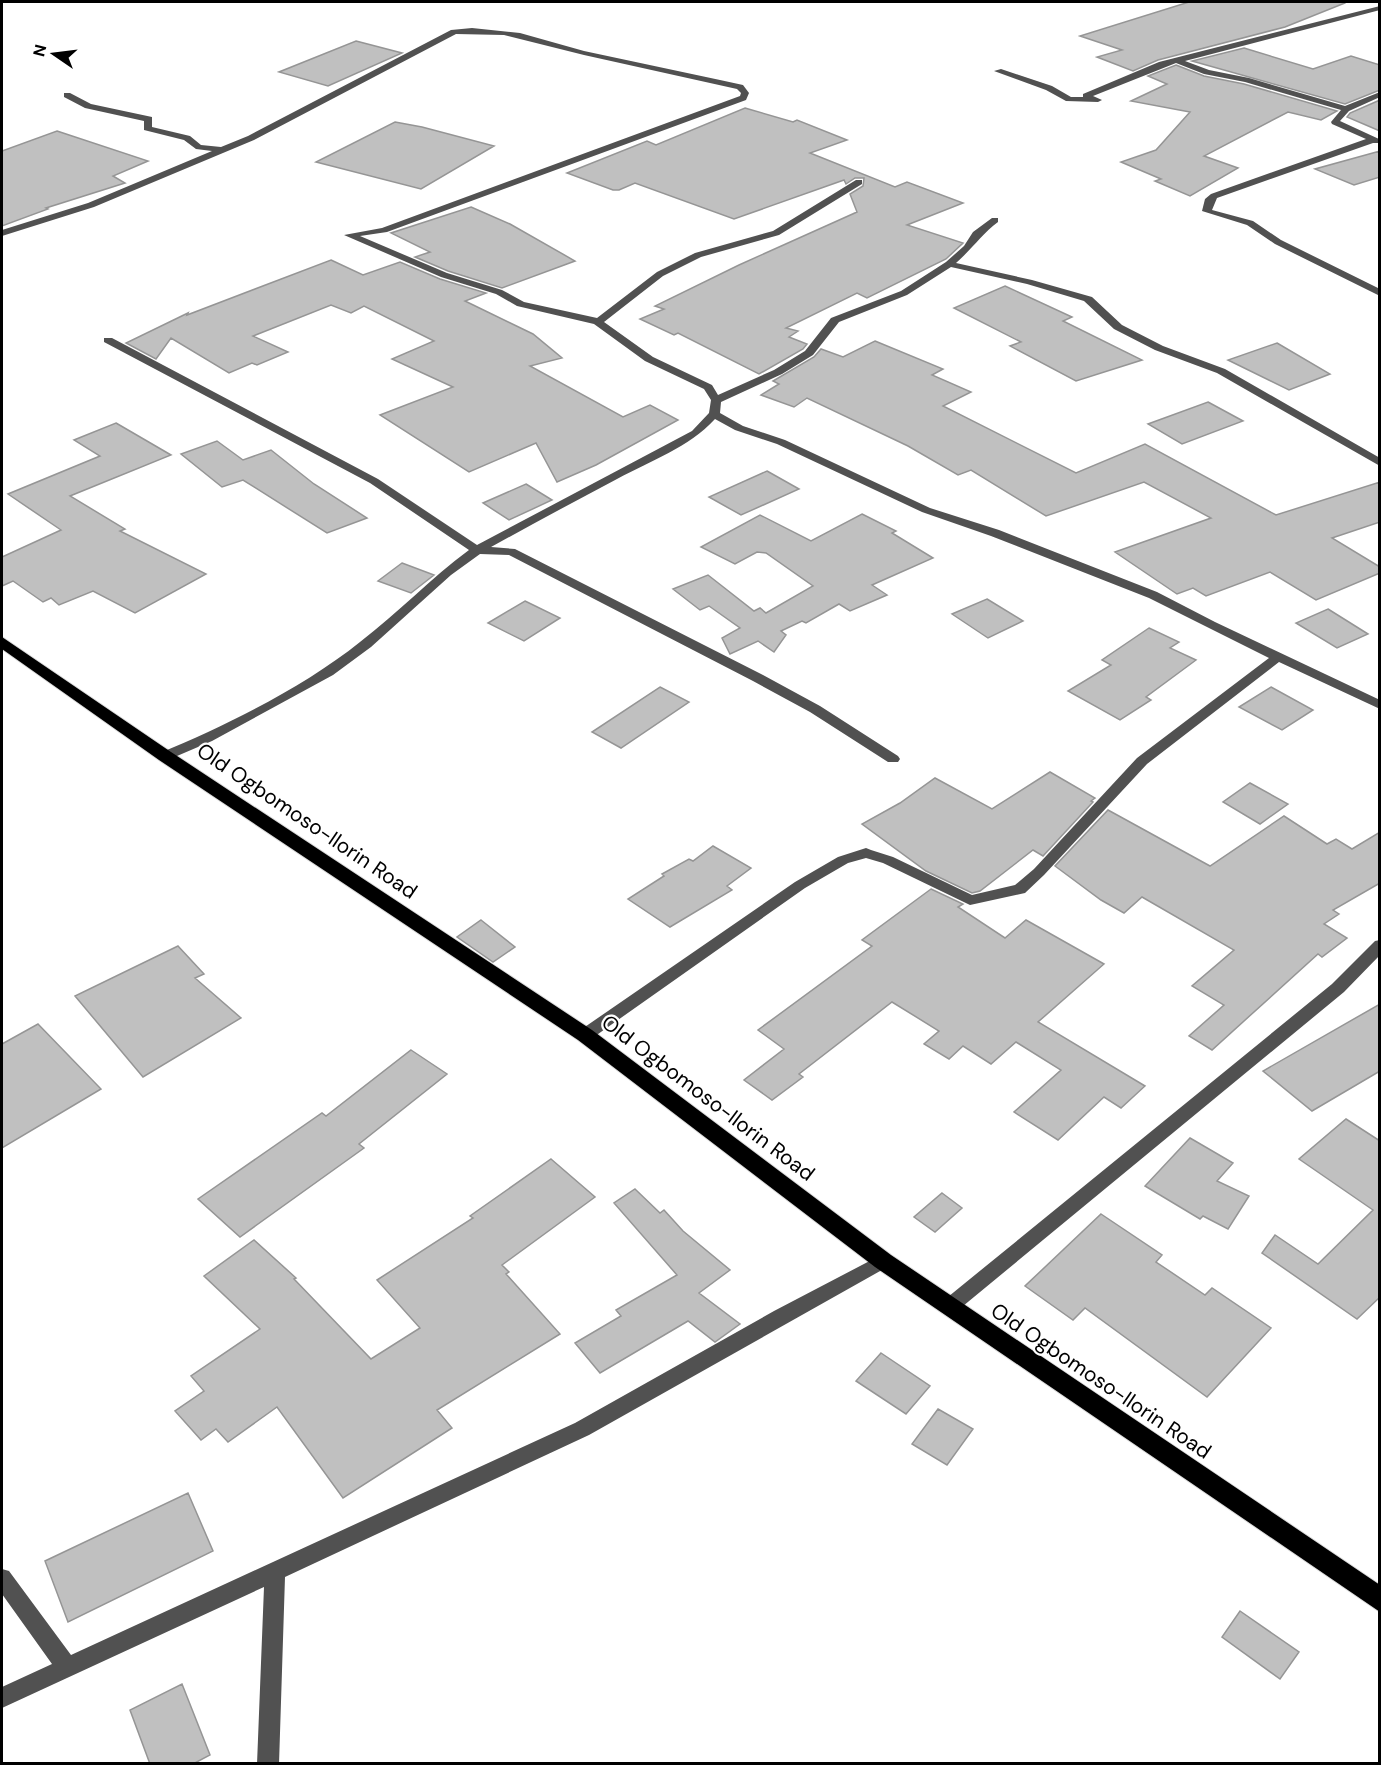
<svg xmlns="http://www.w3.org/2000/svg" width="1381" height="1765" font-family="'DM Sans',sans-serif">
<rect width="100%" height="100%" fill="#fff"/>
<path fill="#c0c0c0" stroke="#959595" stroke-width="1.5" d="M 1189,2 L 1345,2 L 1345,3 L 1285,27 L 1158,60 L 1133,71 L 1097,57 L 1122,50 L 1080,36 Z
M 356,41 L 402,53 L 328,86 L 279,72 Z
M 1244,48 L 1313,69 L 1351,56 L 1380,65 L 1380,90 L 1345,104 L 1192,61 Z
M 1176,65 L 1204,76 L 1244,84 L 1337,111 L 1321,120 L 1288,112 L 1204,156 L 1238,168 L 1190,196 L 1155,181 L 1161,179 L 1121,162 L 1156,150 L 1190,112 L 1131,101 L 1167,84 L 1148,76 Z
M 1380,100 L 1380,131 L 1347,117 L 1350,113 Z
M 745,108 L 793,122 L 797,120 L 847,140 L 810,153 L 895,187 L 907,182 L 963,203 L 907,225 L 963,243 L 946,259 L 867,298 L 857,293 L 786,328 L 798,331 L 789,337 L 807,344 L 803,349 L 759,374 L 678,333 L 674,335 L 640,319 L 664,309 L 655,306 L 739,265 L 857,212 L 850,194 L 863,186 L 864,178 L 855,178 L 846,184 L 844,180 L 734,219 L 635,183 L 619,190 L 613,190 L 567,173 L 647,141 L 656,145 Z
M 395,122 L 422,127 L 494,146 L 421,189 L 316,162 Z
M 57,131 L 148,161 L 113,176 L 125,183 L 46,208 L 48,209 L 2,226 L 2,151 Z
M 1380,151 L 1380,177 L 1354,185 L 1315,169 Z
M 471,207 L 510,224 L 575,261 L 502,288 L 448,271 L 415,257 L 430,252 L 391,233 Z
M 331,260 L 363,275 L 400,262 L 440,279 L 486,293 L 465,301 L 533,334 L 562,358 L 530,366 L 623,417 L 650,405 L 678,420 L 596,465 L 557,482 L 536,443 L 469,472 L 380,415 L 453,387 L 392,359 L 434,341 L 364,306 L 351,313 L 331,305 L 253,336 L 288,352 L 257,365 L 252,363 L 229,373 L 171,338 L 156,359 L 126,343 L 188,313 L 187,315 Z
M 1005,286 L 1072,317 L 1063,321 L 1142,360 L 1076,381 L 1010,346 L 1021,342 L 954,308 Z
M 875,341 L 943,369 L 932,375 L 971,392 L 943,406 L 1076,473 L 1145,444 L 1276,515 L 1380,482 L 1380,522 L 1332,538 L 1380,567 L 1380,573 L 1316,600 L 1270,572 L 1206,596 L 1193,588 L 1177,594 L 1115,552 L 1211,518 L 1144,482 L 1046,516 L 971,470 L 958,475 L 908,446 L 807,398 L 794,407 L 761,395 L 779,384 L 773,381 L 814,357 L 821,349 L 843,357 Z
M 1277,343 L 1330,374 L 1289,390 L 1228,360 Z
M 1208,402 L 1243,421 L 1182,444 L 1148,424 Z
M 116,423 L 171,455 L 70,496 L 125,529 L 120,531 L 206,574 L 135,613 L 93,591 L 59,605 L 51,598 L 43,602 L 13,581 L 2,586 L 2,557 L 61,530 L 8,494 L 100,456 L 74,440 Z
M 217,441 L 243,460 L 271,450 L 314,484 L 367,518 L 327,533 L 243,480 L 222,487 L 181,454 Z
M 767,471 L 799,489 L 741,515 L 709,497 Z
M 526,484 L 552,500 L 509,520 L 483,503 Z
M 862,514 L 896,531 L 892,533 L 933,558 L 872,585 L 887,595 L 850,611 L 839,604 L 806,623 L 802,621 L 781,631 L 786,635 L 774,652 L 758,641 L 730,654 L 722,638 L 740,628 L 709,606 L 700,610 L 673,589 L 708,575 L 754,611 L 760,608 L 766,613 L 813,586 L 766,553 L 757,552 L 735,564 L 701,547 L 760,515 L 811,541 Z
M 402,563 L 434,575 L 411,593 L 378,581 Z
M 987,599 L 1023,621 L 988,638 L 952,614 Z
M 525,601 L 560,618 L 524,641 L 488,623 Z
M 1328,609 L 1368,634 L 1337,648 L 1296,623 Z
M 1149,628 L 1179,642 L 1170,648 L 1196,660 L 1146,697 L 1151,700 L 1120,720 L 1068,691 L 1111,665 L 1102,660 Z
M 660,687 L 689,702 L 621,748 L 592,732 Z
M 1271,687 L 1313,710 L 1282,730 L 1239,707 Z
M 1050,772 L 1095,798 L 1091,801 L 1093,802 L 1043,856 L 1033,850 L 980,891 L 972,893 L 926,871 L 862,824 L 900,803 L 935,778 L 992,809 Z
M 1250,783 L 1288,804 L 1260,824 L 1223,802 Z
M 1108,810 L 1210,866 L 1284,816 L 1327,844 L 1336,839 L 1352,849 L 1380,832 L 1380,883 L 1333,910 L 1339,914 L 1324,924 L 1347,938 L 1322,957 L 1318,954 L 1212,1050 L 1189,1036 L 1224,1005 L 1192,986 L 1234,950 L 1142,897 L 1124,913 L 1101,900 L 1055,866 Z
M 713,846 L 751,868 L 727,886 L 732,890 L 670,927 L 628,899 L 664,876 L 662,874 L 689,859 L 693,861 Z
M 931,889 L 963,904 L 958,907 L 1005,938 L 1026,920 L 1104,964 L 1038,1022 L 1145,1086 L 1121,1108 L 1104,1097 L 1058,1140 L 1014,1112 L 1061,1070 L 1016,1042 L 991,1064 L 963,1046 L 949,1059 L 924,1044 L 939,1031 L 892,1002 L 799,1074 L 803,1077 L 772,1100 L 744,1080 L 784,1049 L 758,1030 L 872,946 L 862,940 Z
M 481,920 L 515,947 L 493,962 L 457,937 Z
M 178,946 L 204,974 L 195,978 L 241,1018 L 143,1077 L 75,996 Z
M 1380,1004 L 1380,1071 L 1312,1111 L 1263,1071 Z
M 38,1024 L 101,1089 L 2,1148 L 2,1044 Z
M 411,1050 L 447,1074 L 359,1144 L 364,1148 L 240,1237 L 198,1199 L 322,1113 L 326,1116 Z
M 1346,1119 L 1380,1141 L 1380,1297 L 1357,1319 L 1262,1253 L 1275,1235 L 1318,1264 L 1373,1210 L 1299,1159 Z
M 1190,1138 L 1233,1163 L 1217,1181 L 1249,1196 L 1228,1229 L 1203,1216 L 1200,1219 L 1145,1186 Z
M 551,1159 L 595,1197 L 502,1265 L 509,1272 L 506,1274 L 560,1334 L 437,1410 L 452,1428 L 343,1498 L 277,1407 L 228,1442 L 216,1429 L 201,1440 L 175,1411 L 204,1391 L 191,1376 L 260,1329 L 204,1276 L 254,1240 L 296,1278 L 294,1279 L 371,1359 L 420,1328 L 377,1280 L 473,1218 L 470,1216 Z
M 635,1189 L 660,1213 L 664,1210 L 683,1231 L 730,1270 L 699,1293 L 740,1324 L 715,1342 L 688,1321 L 600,1373 L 575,1343 L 621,1316 L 616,1310 L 677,1275 L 614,1203 Z
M 942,1193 L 962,1208 L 935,1232 L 914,1217 Z
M 1101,1214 L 1162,1255 L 1156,1262 L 1205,1295 L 1212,1288 L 1271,1328 L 1207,1397 L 1085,1308 L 1073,1320 L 1025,1286 Z
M 881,1353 L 930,1386 L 906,1414 L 856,1381 Z
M 938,1409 L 973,1429 L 947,1465 L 912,1444 Z
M 188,1493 L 213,1551 L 68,1622 L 45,1561 Z
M 1240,1611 L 1299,1652 L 1280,1679 L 1222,1637 Z
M 182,1684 L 210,1755 L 193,1764 L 150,1764 L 130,1710 Z"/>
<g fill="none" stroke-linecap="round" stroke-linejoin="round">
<g stroke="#dbdbdb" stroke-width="2">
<path id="highway" d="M 2,637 L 171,752 L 592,1030 L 891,1255 L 1380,1585 L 1380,1612 L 875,1267 L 578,1040 L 159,760 L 2,649 Z"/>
</g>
<path fill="#515151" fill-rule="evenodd" d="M 1380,6 L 1380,10 L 1185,61 L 1209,70 L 1249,78 L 1345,106 L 1380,92 L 1380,97 L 1349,111 L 1340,121 L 1379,139 L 1379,143 L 1373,143 L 1217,198 L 1212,210 L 1253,221 L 1281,240 L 1380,289 L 1380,296 L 1275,244 L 1247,225 L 1202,211 L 1205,199 L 1211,194 L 1366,139 L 1332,124 L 1331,122 L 1341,110 L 1245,82 L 1204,74 L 1176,63 L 1093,96 L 1102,100 L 1098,102 L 1066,101 L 1046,90 L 994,71 L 1001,69 L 1052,86 L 1071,97 L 1083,97 L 1083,94 L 1159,62 Z
M 472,28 L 520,33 L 584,51 L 720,80 L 743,85 L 749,93 L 746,100 L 387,232 L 360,236 L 447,273 L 502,290 L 524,302 L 597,318 L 657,272 L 695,253 L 773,231 L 856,180 L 862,180 L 862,184 L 779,235 L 701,257 L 663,276 L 604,322 L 653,357 L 712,385 L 718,395 L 774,370 L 805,351 L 831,318 L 901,291 L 946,262 L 964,246 L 973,232 L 992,218 L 998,218 L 998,222 C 982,234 972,249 956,263 L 1032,280 L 1092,297 L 1122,325 L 1163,346 L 1225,369 L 1380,458 L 1380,466 L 1217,373 L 1155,350 L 1114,329 L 1084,301 L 1027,284 L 951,267 L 907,295 L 839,322 L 813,355 L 782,374 L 721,402 L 720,413 L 743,426 L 785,440 L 930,508 L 999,530 L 1157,592 L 1215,622 L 1380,700 L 1380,709 L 1279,662 L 1147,764 L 1044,875 L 1025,893 L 970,905 L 883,863 L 866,858 L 848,863 L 805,888 L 591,1039 L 579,1039 L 577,1035 L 579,1031 L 795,882 L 838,857 L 866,848 L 871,850 L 893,857 L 972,895 L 1015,885 L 1034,869 L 1137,758 L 1269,658 L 1149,598 L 991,536 L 922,512 L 777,444 L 735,430 L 715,419 C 688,448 652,460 617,479 C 575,501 533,524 491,547 L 515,549 L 763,675 L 820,706 L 898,756 L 900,759 L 898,762 L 888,762 L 810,712 L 753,681 L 509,555 L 480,554 L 451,575 L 371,647 L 333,675 L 212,741 L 170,759 L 160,759 L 158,756 L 160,753 C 227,725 304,687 360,642 C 398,613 431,578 469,550 L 370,483 L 104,342 L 104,338 L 112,338 L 378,479 L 477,545 L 692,431 L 709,413 L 711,400 L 704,389 L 645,361 L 594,324 L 517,306 L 496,294 L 441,277 L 344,235 L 382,228 L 740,96 L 741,93 L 737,89 L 584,55 L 504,35 L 456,34 L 254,140 L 94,207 L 2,236 L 2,230 L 88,203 L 212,151 L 196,149 L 184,140 L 144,130 L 144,121 L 85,108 L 64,97 L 64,93 L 70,93 L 91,104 L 152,117 L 152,127 L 190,136 L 201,145 L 221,147 L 248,136 L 451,30 Z
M 1380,940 L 1380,955 L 1344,992 L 957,1311 L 950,1314 L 943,1311 L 941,1306 L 943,1301 L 1332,984 L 1375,941 Z
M 883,1254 L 889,1256 L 892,1261 L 889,1266 L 589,1435 L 285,1577 L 279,1764 L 257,1764 L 264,1587 L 2,1708 L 2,1687 L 52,1664 L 2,1594 L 2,1569 L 9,1571 L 71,1655 L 575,1423 L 774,1311 Z"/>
<use href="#highway" fill="#000" fill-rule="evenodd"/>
</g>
<g text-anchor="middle" stroke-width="4.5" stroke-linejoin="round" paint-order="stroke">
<g font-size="21" fill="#000" stroke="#fff">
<text transform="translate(307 821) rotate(34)" y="7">Old Ogbomoso-Ilorin Road</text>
<text transform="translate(708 1098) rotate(37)" y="7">Old Ogbomoso-Ilorin Road</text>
<text transform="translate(1101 1381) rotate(34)" y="7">Old Ogbomoso-Ilorin Road</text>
</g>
</g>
<rect width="1381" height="1765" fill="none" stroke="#000000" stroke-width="6"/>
<g transform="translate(54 54) rotate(284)" stroke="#ffffff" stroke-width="4.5" paint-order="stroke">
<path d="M0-4.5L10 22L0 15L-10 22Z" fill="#000000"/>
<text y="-9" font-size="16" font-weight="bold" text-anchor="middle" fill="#000000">N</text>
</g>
</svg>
